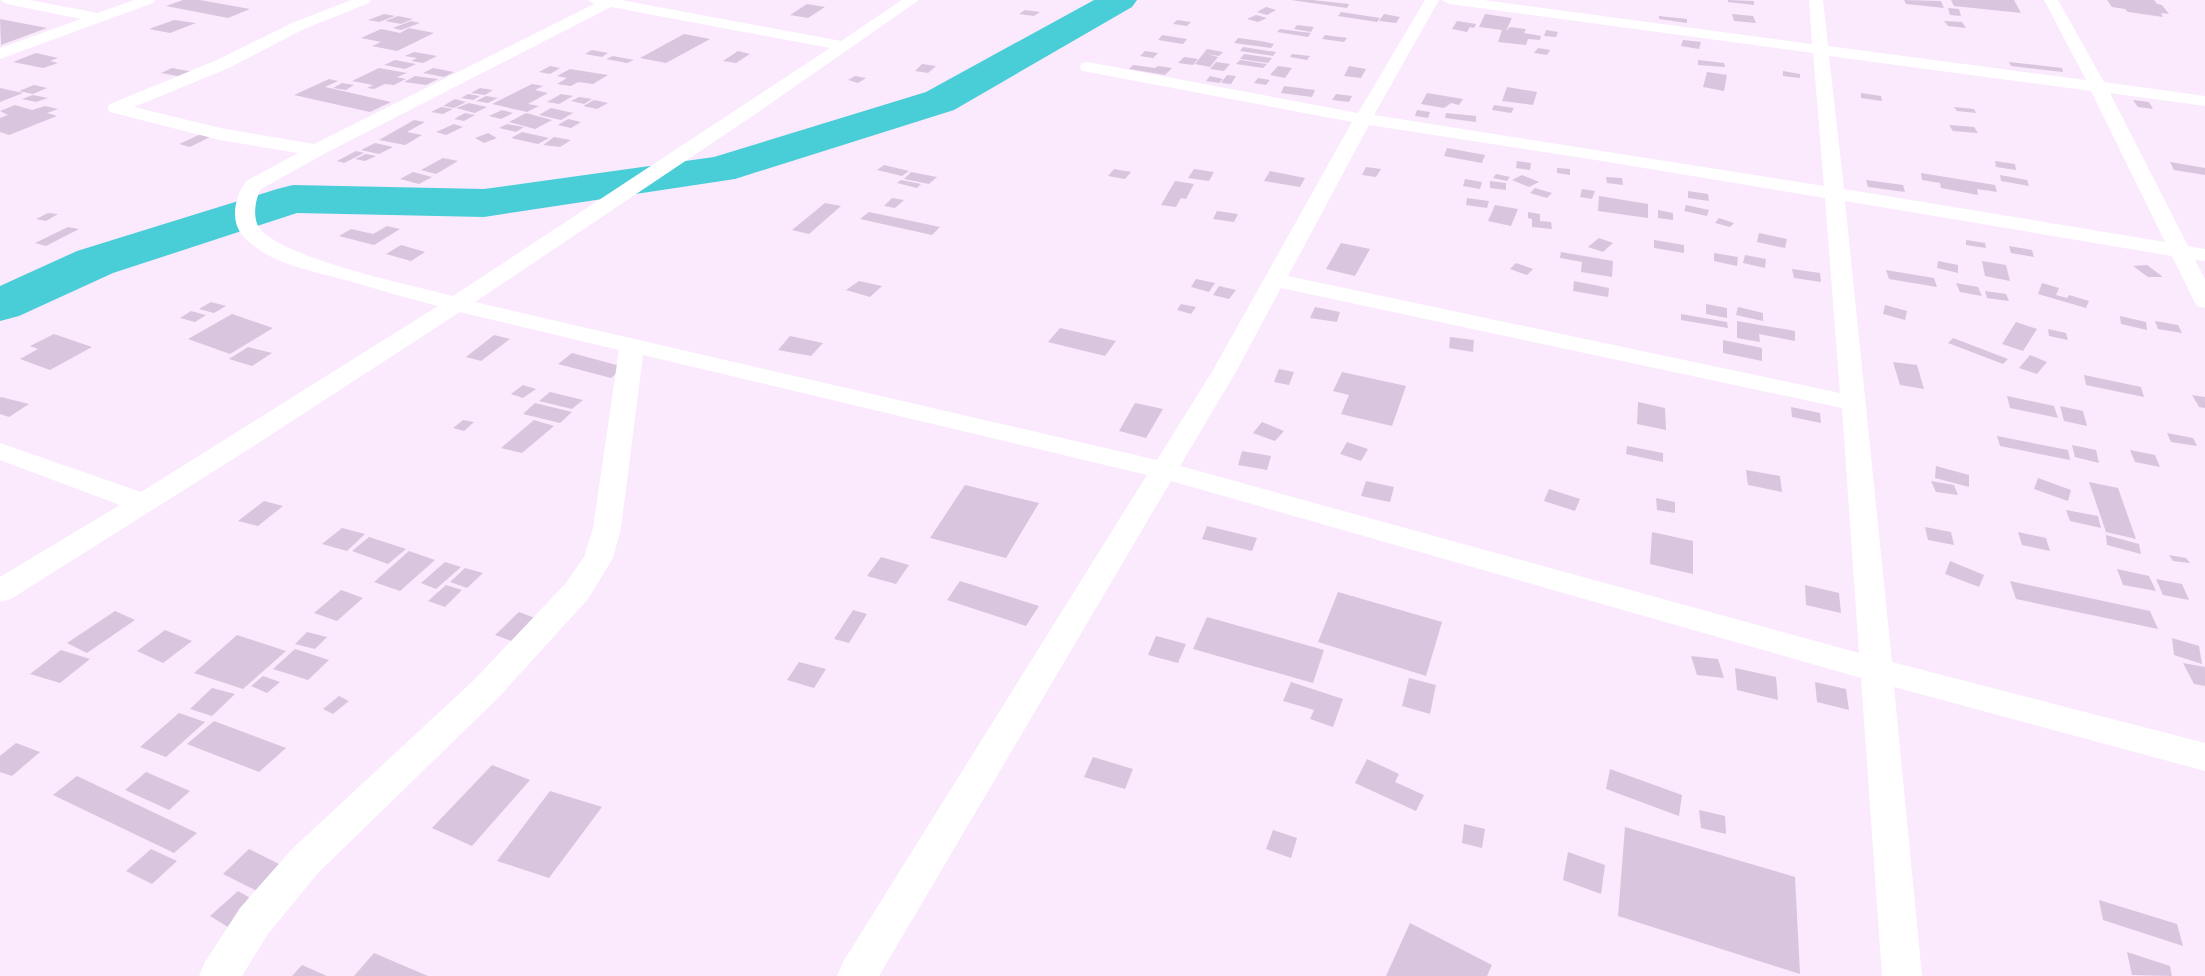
<svg xmlns="http://www.w3.org/2000/svg" width="2205" height="976" font-family="Jost,sans-serif">
<rect width="100%" height="100%" fill="#fbe9fe"/>
<g fill="none" stroke-linecap="round" stroke-linejoin="round">
<path fill="#49ced8" fill-rule="evenodd" d="M 1094,0 L 1137,0 L 1132,7 L 954,110 L 735,179 L 484,217 L 297,213 L 113,273 L 19,316 L 0,321 L 0,286 L 77,251 L 277,189 L 293,185 L 484,189 L 714,157 L 926,92 Z"/>
</g>
<path fill="#dac5de" d="M 183,0 L 200,0 L 250,9 L 228,18 L 166,6 Z
M 1291,0 L 1312,0 L 1349,4 L 1347,8 Z
M 1728,0 L 1754,1 L 1754,5 L 1728,2 Z
M 1904,0 L 1941,1 L 1944,8 L 1906,4 Z
M 1951,0 L 2014,0 L 2021,13 L 1954,6 Z
M 2107,0 L 2154,0 L 2157,4 L 2162,5 L 2169,14 L 2161,13 L 2163,17 L 2128,12 L 2125,9 L 2112,7 Z
M 807,4 L 825,7 L 808,18 L 790,15 Z
M 1266,7 L 1276,10 L 1267,15 L 1257,12 Z
M 1948,8 L 1959,9 L 1961,16 L 1950,15 Z
M 1025,10 L 1040,12 L 1034,16 L 1019,14 Z
M 1341,12 L 1380,18 L 1377,22 L 1338,16 Z
M 384,14 L 395,16 L 379,22 L 368,20 Z
M 1384,14 L 1400,17 L 1396,23 L 1379,21 Z
M 1485,14 L 1512,18 L 1506,31 L 1510,27 L 1526,29 L 1524,33 L 1541,36 L 1540,40 L 1528,39 L 1526,45 L 1498,42 L 1502,30 L 1479,27 Z
M 1732,14 L 1753,16 L 1756,23 L 1734,21 Z
M 1256,15 L 1267,18 L 1258,22 L 1247,19 Z
M 398,16 L 413,19 L 401,24 L 385,21 Z
M 1659,16 L 1687,19 L 1687,23 L 1659,19 Z
M 0,19 L 47,28 L 1,45 Z
M 174,20 L 196,23 L 170,33 L 149,29 Z
M 1177,20 L 1191,22 L 1187,26 L 1173,24 Z
M 411,21 L 420,23 L 401,30 L 393,28 Z
M 1457,21 L 1476,24 L 1474,28 L 1470,27 L 1467,32 L 1452,29 Z
M 1944,21 L 1962,22 L 1966,28 L 1948,26 Z
M 1297,25 L 1314,27 L 1311,32 L 1294,29 Z
M 409,28 L 434,33 L 397,51 L 372,46 L 381,42 L 361,38 L 381,29 L 400,33 Z
M 1280,29 L 1311,33 L 1308,37 L 1277,32 Z
M 1546,30 L 1558,32 L 1556,37 L 1544,36 Z
M 684,34 L 710,39 L 666,63 L 640,58 Z
M 1162,35 L 1187,39 L 1183,44 L 1158,40 Z
M 1325,35 L 1347,38 L 1344,42 L 1322,39 Z
M 1238,38 L 1261,41 L 1274,44 L 1271,48 L 1234,43 Z
M 1683,40 L 1701,42 L 1699,49 L 1681,46 Z
M 1243,47 L 1276,52 L 1273,56 L 1240,51 Z
M 1538,48 L 1550,50 L 1547,55 L 1534,53 Z
M 1207,49 L 1223,52 L 1219,56 L 1207,54 L 1218,57 L 1210,67 L 1195,64 Z
M 592,50 L 608,53 L 602,57 L 585,54 Z
M 738,51 L 750,54 L 736,63 L 723,61 Z
M 1145,51 L 1158,53 L 1153,58 L 1140,56 Z
M 414,52 L 437,56 L 423,63 L 411,61 L 417,58 L 405,56 Z
M 36,53 L 58,58 L 50,61 L 58,63 L 43,68 L 13,62 Z
M 1244,54 L 1272,58 L 1268,63 L 1240,59 Z
M 1292,54 L 1310,56 L 1307,60 L 1290,57 Z
M 613,56 L 634,60 L 627,63 L 606,59 Z
M 1184,57 L 1198,59 L 1193,65 L 1178,63 Z
M 395,60 L 416,64 L 405,69 L 384,65 Z
M 1240,60 L 1267,64 L 1263,68 L 1236,64 Z
M 1698,60 L 1724,63 L 1725,67 L 1698,65 Z
M 1216,62 L 1230,64 L 1224,71 L 1210,69 Z
M 2009,62 L 2062,68 L 2063,72 L 2011,66 Z
M 922,64 L 936,66 L 928,73 L 915,71 Z
M 1133,65 L 1155,68 L 1158,66 L 1172,68 L 1165,75 L 1129,69 Z
M 550,66 L 560,68 L 550,74 L 539,72 Z
M 1278,66 L 1292,68 L 1285,78 L 1270,75 Z
M 1349,66 L 1366,69 L 1361,78 L 1344,76 Z
M 172,68 L 194,72 L 183,77 L 161,73 Z
M 379,68 L 407,73 L 397,77 L 406,79 L 394,85 L 385,84 L 374,89 L 367,88 L 373,85 L 352,81 Z
M 433,68 L 454,72 L 444,77 L 423,73 Z
M 570,69 L 608,75 L 593,84 L 578,82 L 571,86 L 557,84 L 567,78 L 557,76 Z
M 1783,71 L 1800,74 L 1800,78 L 1783,76 Z
M 1707,72 L 1727,75 L 1724,91 L 1703,87 Z
M 1227,75 L 1236,76 L 1231,84 L 1221,83 Z
M 415,76 L 438,79 L 426,85 L 404,82 Z
M 855,76 L 866,78 L 858,83 L 848,80 Z
M 1210,76 L 1223,79 L 1219,83 L 1206,81 Z
M 1258,78 L 1270,80 L 1266,85 L 1254,83 Z
M 329,79 L 338,81 L 325,87 L 391,102 L 370,112 L 294,95 Z
M 342,83 L 354,85 L 346,90 L 333,88 Z
M 532,84 L 543,86 L 535,90 L 548,93 L 528,104 L 539,106 L 527,112 L 492,104 Z
M 34,85 L 47,88 L 33,94 L 19,91 Z
M 1284,86 L 1315,90 L 1312,97 L 1281,93 Z
M 1507,87 L 1537,92 L 1533,105 L 1502,101 Z
M 0,88 L 23,93 L 0,102 Z
M 480,88 L 493,90 L 485,95 L 471,93 Z
M 1427,93 L 1463,99 L 1459,105 L 1451,103 L 1444,108 L 1421,104 Z
M 1861,93 L 1881,96 L 1882,101 L 1861,98 Z
M 468,94 L 480,96 L 473,100 L 461,98 Z
M 561,94 L 573,96 L 559,104 L 547,102 Z
M 1336,94 L 1352,96 L 1349,102 L 1332,100 Z
M 33,95 L 48,98 L 36,102 L 22,99 Z
M 486,96 L 498,98 L 488,103 L 476,101 Z
M 579,97 L 592,99 L 584,104 L 571,101 Z
M 455,99 L 466,102 L 454,108 L 443,106 Z
M 594,100 L 608,103 L 597,109 L 583,106 Z
M 2133,100 L 2149,102 L 2153,109 L 2138,107 Z
M 469,103 L 487,107 L 475,113 L 456,108 Z
M 15,105 L 32,110 L 45,106 L 58,109 L 47,113 L 57,116 L 9,135 L 0,132 L 0,118 L 8,115 L 0,111 Z
M 1494,105 L 1514,108 L 1511,113 L 1492,110 Z
M 441,107 L 453,109 L 443,114 L 431,112 Z
M 1954,107 L 1974,109 L 1976,113 L 1957,111 Z
M 551,108 L 573,113 L 561,120 L 539,115 Z
M 502,110 L 513,113 L 501,119 L 489,116 Z
M 1417,110 L 1430,112 L 1428,118 L 1415,116 Z
M 465,113 L 475,115 L 464,121 L 454,119 Z
M 526,113 L 552,120 L 535,129 L 509,122 Z
M 1446,113 L 1476,116 L 1476,122 L 1445,118 Z
M 568,119 L 581,122 L 571,128 L 558,125 Z
M 414,120 L 425,122 L 407,132 L 422,135 L 405,145 L 379,140 Z
M 454,124 L 463,127 L 446,135 L 436,132 Z
M 507,124 L 524,127 L 516,132 L 499,128 Z
M 1949,125 L 1974,127 L 1978,133 L 1953,131 Z
M 522,132 L 549,138 L 538,144 L 511,138 Z
M 488,133 L 497,138 L 484,143 L 475,138 Z
M 201,134 L 212,136 L 190,147 L 179,144 Z
M 554,137 L 571,140 L 560,147 L 543,145 Z
M 375,143 L 393,147 L 379,154 L 361,150 Z
M 1447,148 L 1485,155 L 1482,163 L 1444,156 Z
M 356,151 L 364,153 L 344,163 L 337,161 Z
M 366,154 L 376,156 L 365,161 L 355,159 Z
M 443,158 L 458,161 L 436,174 L 421,170 Z
M 1517,161 L 1531,163 L 1530,170 L 1516,168 Z
M 1995,161 L 2015,164 L 2016,170 L 1996,167 Z
M 2170,162 L 2205,168 L 2205,175 L 2174,170 Z
M 884,165 L 909,171 L 902,176 L 877,170 Z
M 1366,167 L 1381,169 L 1376,177 L 1362,175 Z
M 1557,168 L 1570,169 L 1570,175 L 1557,173 Z
M 1114,169 L 1131,172 L 1125,179 L 1108,176 Z
M 1194,169 L 1214,172 L 1209,181 L 1188,178 Z
M 1270,171 L 1305,178 L 1300,187 L 1264,181 Z
M 413,172 L 432,177 L 419,184 L 400,179 Z
M 911,172 L 937,177 L 929,184 L 904,179 Z
M 1921,173 L 1995,185 L 1997,192 L 1977,189 L 1978,195 L 1941,188 L 1940,183 L 1922,180 Z
M 1496,174 L 1510,177 L 1507,181 L 1493,178 Z
M 1522,175 L 1539,182 L 1529,187 L 1512,180 Z
M 2000,175 L 2027,180 L 2029,186 L 2001,181 Z
M 1606,177 L 1622,178 L 1623,185 L 1607,183 Z
M 1465,179 L 1482,182 L 1480,189 L 1463,186 Z
M 901,180 L 921,184 L 917,188 L 897,183 Z
M 1866,180 L 1903,185 L 1905,192 L 1868,187 Z
M 1175,181 L 1194,184 L 1186,199 L 1181,198 L 1176,207 L 1161,205 Z
M 1490,181 L 1506,183 L 1506,190 L 1490,188 Z
M 1535,188 L 1552,193 L 1547,198 L 1530,193 Z
M 1582,189 L 1595,191 L 1592,199 L 1580,197 Z
M 1688,191 L 1708,194 L 1709,201 L 1688,198 Z
M 1599,196 L 1648,204 L 1648,218 L 1598,211 Z
M 892,198 L 904,200 L 895,208 L 884,206 Z
M 1467,198 L 1489,201 L 1487,208 L 1466,205 Z
M 825,203 L 841,206 L 809,234 L 792,230 Z
M 1495,205 L 1518,209 L 1511,226 L 1488,221 Z
M 1686,205 L 1709,210 L 1707,216 L 1684,211 Z
M 1658,210 L 1673,213 L 1673,220 L 1658,218 Z
M 1217,211 L 1238,214 L 1234,222 L 1213,219 Z
M 869,212 L 940,227 L 932,235 L 860,219 Z
M 1528,212 L 1540,214 L 1540,221 L 1551,222 L 1552,229 L 1532,227 L 1532,219 L 1528,218 Z
M 48,213 L 58,214 L 46,221 L 36,219 Z
M 1719,218 L 1734,223 L 1730,227 L 1715,223 Z
M 387,226 L 400,229 L 374,245 L 339,236 L 351,229 L 373,234 Z
M 68,227 L 79,229 L 46,246 L 35,243 Z
M 1759,233 L 1787,239 L 1785,248 L 1757,242 Z
M 1599,238 L 1613,243 L 1603,252 L 1588,247 Z
M 1654,240 L 1684,245 L 1684,253 L 1654,248 Z
M 1966,240 L 1985,243 L 1986,248 L 1966,245 Z
M 1341,243 L 1370,249 L 1355,276 L 1326,269 Z
M 401,245 L 425,252 L 411,261 L 386,254 Z
M 2009,246 L 2032,250 L 2034,257 L 2011,253 Z
M 1561,252 L 1613,261 L 1612,277 L 1581,272 L 1582,262 L 1560,258 Z
M 1714,253 L 1738,257 L 1737,266 L 1714,261 Z
M 1745,255 L 1766,259 L 1765,268 L 1743,263 Z
M 1938,261 L 1958,265 L 1958,273 L 1937,268 Z
M 1982,261 L 2006,265 L 2010,281 L 1985,276 Z
M 1516,263 L 1533,269 L 1527,275 L 1510,269 Z
M 2147,265 L 2163,277 L 2148,277 L 2133,266 Z
M 1792,269 L 1820,273 L 1821,282 L 1794,278 Z
M 1886,270 L 1934,278 L 1937,287 L 1889,279 Z
M 1196,279 L 1215,283 L 1209,292 L 1191,287 Z
M 859,281 L 882,286 L 870,297 L 846,290 Z
M 1574,281 L 1609,288 L 1608,297 L 1573,291 Z
M 1956,283 L 1978,287 L 1982,296 L 1960,292 Z
M 2042,283 L 2059,288 L 2056,295 L 2067,298 L 2069,295 L 2089,301 L 2086,308 L 2038,294 Z
M 1219,286 L 1236,290 L 1229,299 L 1213,295 Z
M 1985,291 L 2006,294 L 2009,301 L 1987,298 Z
M 211,302 L 226,306 L 214,313 L 199,309 Z
M 1181,304 L 1196,307 L 1191,314 L 1177,310 Z
M 1706,304 L 1727,308 L 1727,318 L 1706,314 Z
M 1885,305 L 1907,311 L 1905,320 L 1883,314 Z
M 1315,307 L 1340,312 L 1337,322 L 1310,318 Z
M 1738,307 L 1763,313 L 1763,321 L 1736,315 Z
M 191,311 L 206,315 L 195,322 L 180,318 Z
M 232,314 L 273,328 L 230,354 L 188,339 Z
M 1681,314 L 1727,322 L 1728,328 L 1681,320 Z
M 2120,316 L 2146,322 L 2147,330 L 2121,324 Z
M 1737,321 L 1795,331 L 1795,341 L 1759,334 L 1760,342 L 1737,338 Z
M 2155,321 L 2178,325 L 2182,333 L 2158,329 Z
M 2016,322 L 2037,329 L 2023,351 L 2002,344 Z
M 1060,328 L 1116,341 L 1105,356 L 1048,342 Z
M 2048,329 L 2066,333 L 2068,340 L 2049,336 Z
M 54,334 L 92,347 L 50,370 L 20,359 L 38,349 L 30,346 Z
M 494,335 L 510,339 L 481,361 L 466,357 Z
M 790,336 L 823,343 L 811,356 L 778,350 Z
M 1450,337 L 1474,340 L 1473,352 L 1449,348 Z
M 1953,338 L 2008,359 L 2003,364 L 1948,343 Z
M 1723,340 L 1762,348 L 1762,361 L 1723,353 Z
M 248,347 L 272,353 L 252,366 L 229,359 Z
M 572,353 L 624,367 L 611,378 L 558,364 Z
M 2030,355 L 2047,362 L 2037,374 L 2019,368 Z
M 1893,362 L 1917,365 L 1924,389 L 1900,385 Z
M 1279,369 L 1294,372 L 1289,385 L 1274,382 Z
M 1342,372 L 1406,386 L 1392,426 L 1341,414 L 1349,395 L 1333,391 Z
M 2084,375 L 2141,387 L 2144,397 L 2086,385 Z
M 523,385 L 536,389 L 523,398 L 511,394 Z
M 550,392 L 583,400 L 572,409 L 539,401 Z
M 2192,395 L 2205,397 L 2205,408 L 2199,407 Z
M 2007,396 L 2054,406 L 2058,418 L 2010,408 Z
M 0,398 L 1,397 L 29,404 L 9,417 L 0,414 Z
M 1638,402 L 1665,408 L 1666,430 L 1637,424 Z
M 535,403 L 572,412 L 560,423 L 523,414 Z
M 1135,403 L 1163,409 L 1146,438 L 1119,431 Z
M 2060,406 L 2083,411 L 2087,426 L 2064,421 Z
M 1791,407 L 1820,413 L 1821,423 L 1792,417 Z
M 463,420 L 474,422 L 464,431 L 453,428 Z
M 534,420 L 554,426 L 522,453 L 501,448 Z
M 1262,422 L 1284,431 L 1275,441 L 1253,433 Z
M 2167,433 L 2193,438 L 2197,446 L 2171,442 Z
M 1997,436 L 2068,450 L 2070,460 L 2000,446 Z
M 1347,442 L 1368,449 L 1361,461 L 1340,454 Z
M 2072,445 L 2096,450 L 2099,463 L 2075,457 Z
M 1627,446 L 1663,453 L 1663,462 L 1626,454 Z
M 2130,450 L 2155,455 L 2160,467 L 2135,462 Z
M 1242,451 L 1271,456 L 1267,470 L 1238,465 Z
M 1936,466 L 1969,475 L 1969,487 L 1935,478 Z
M 1746,470 L 1780,476 L 1782,492 L 1748,485 Z
M 2038,478 L 2071,490 L 2068,501 L 2034,489 Z
M 1366,481 L 1394,487 L 1390,502 L 1361,496 Z
M 1931,481 L 1954,485 L 1958,495 L 1936,492 Z
M 2089,482 L 2118,488 L 2136,539 L 2106,532 Z
M 965,485 L 1039,503 L 1006,558 L 930,538 Z
M 1549,489 L 1580,499 L 1575,511 L 1544,501 Z
M 1656,498 L 1675,502 L 1675,513 L 1657,510 Z
M 264,501 L 283,506 L 258,526 L 238,521 Z
M 2066,510 L 2098,516 L 2101,528 L 2070,521 Z
M 1207,526 L 1257,538 L 1252,551 L 1202,539 Z
M 1925,527 L 1951,532 L 1954,545 L 1928,540 Z
M 342,528 L 365,534 L 347,551 L 322,544 Z
M 1652,532 L 1693,541 L 1693,574 L 1650,564 Z
M 2018,532 L 2046,538 L 2050,551 L 2022,545 Z
M 2106,535 L 2139,544 L 2141,554 L 2107,545 Z
M 369,537 L 406,549 L 388,564 L 352,551 Z
M 409,551 L 435,560 L 400,591 L 374,582 Z
M 2169,555 L 2186,558 L 2190,563 L 2173,561 Z
M 881,557 L 909,565 L 896,584 L 867,576 Z
M 1950,561 L 1984,575 L 1979,587 L 1945,574 Z
M 445,562 L 461,567 L 436,589 L 421,583 Z
M 465,568 L 483,573 L 467,588 L 450,582 Z
M 2117,569 L 2149,576 L 2156,591 L 2123,585 Z
M 2156,579 L 2182,584 L 2189,600 L 2163,595 Z
M 960,581 L 1039,606 L 1026,626 L 947,600 Z
M 2010,581 L 2150,611 L 2158,629 L 2016,599 Z
M 446,585 L 462,590 L 445,607 L 428,601 Z
M 1805,585 L 1839,593 L 1841,613 L 1806,605 Z
M 341,590 L 363,598 L 337,621 L 314,613 Z
M 1338,592 L 1442,622 L 1426,676 L 1318,642 Z
M 853,610 L 867,614 L 849,643 L 834,639 Z
M 115,611 L 135,620 L 87,653 L 67,643 Z
M 519,612 L 543,621 L 520,644 L 495,635 Z
M 1207,617 L 1324,650 L 1313,683 L 1193,649 Z
M 165,630 L 192,641 L 163,663 L 137,651 Z
M 307,632 L 327,637 L 315,649 L 295,644 Z
M 237,635 L 286,651 L 243,689 L 194,673 Z
M 1156,636 L 1186,644 L 1178,663 L 1148,655 Z
M 2172,638 L 2199,646 L 2202,664 L 2174,655 Z
M 295,649 L 329,660 L 308,680 L 273,669 Z
M 61,650 L 90,659 L 60,683 L 30,674 Z
M 1691,656 L 1718,659 L 1724,678 L 1697,675 Z
M 799,662 L 826,669 L 814,688 L 787,680 Z
M 2183,663 L 2205,667 L 2205,686 L 2194,684 Z
M 1735,668 L 1776,677 L 1778,700 L 1737,690 Z
M 263,676 L 280,682 L 267,693 L 251,686 Z
M 1409,678 L 1436,685 L 1430,714 L 1402,706 Z
M 1291,682 L 1343,699 L 1333,727 L 1310,719 L 1314,710 L 1283,701 Z
M 1815,682 L 1846,689 L 1849,710 L 1817,702 Z
M 212,688 L 235,694 L 212,716 L 190,709 Z
M 339,696 L 349,701 L 333,714 L 323,709 Z
M 179,713 L 205,722 L 166,757 L 140,747 Z
M 214,721 L 286,748 L 259,772 L 187,744 Z
M 16,743 L 40,752 L 12,776 L 0,772 L 0,756 Z
M 1093,757 L 1133,769 L 1125,789 L 1084,777 Z
M 1367,759 L 1399,774 L 1395,782 L 1424,795 L 1416,811 L 1355,783 Z
M 492,765 L 530,780 L 472,846 L 432,828 Z
M 1610,769 L 1682,795 L 1679,816 L 1606,789 Z
M 146,772 L 190,791 L 169,810 L 125,790 Z
M 77,776 L 197,833 L 174,853 L 53,795 Z
M 550,791 L 602,807 L 549,878 L 497,861 Z
M 1699,810 L 1725,816 L 1726,834 L 1701,828 Z
M 1464,824 L 1485,829 L 1482,848 L 1462,843 Z
M 1625,827 L 1795,877 L 1800,974 L 1618,916 Z
M 1273,830 L 1297,838 L 1291,858 L 1266,849 Z
M 151,849 L 177,861 L 152,884 L 126,871 Z
M 249,849 L 289,869 L 263,894 L 223,874 Z
M 1568,852 L 1605,865 L 1601,894 L 1563,880 Z
M 238,891 L 261,904 L 233,930 L 210,916 Z
M 2099,900 L 2177,924 L 2183,946 L 2103,920 Z
M 1410,923 L 1492,965 L 1487,976 L 1386,976 Z
M 2127,952 L 2170,966 L 2172,976 L 2132,975 Z
M 374,953 L 428,976 L 354,976 Z
M 302,965 L 327,976 L 292,976 Z"/>
<g fill="none" stroke-linecap="round" stroke-linejoin="round">
<path fill="#fff" fill-rule="evenodd" d="M 0,0 L 30,0 L 98,13 L 134,0 L 155,0 L 153,3 L 0,59 L 0,48 L 81,19 L 7,4 Z
M 351,0 L 371,0 L 369,3 L 304,29 L 229,68 L 134,107 L 220,128 L 314,144 L 594,4 L 588,0 L 621,0 L 841,41 L 902,0 L 919,0 L 760,111 L 475,302 L 1157,460 L 1213,370 L 1352,122 L 1088,72 L 1082,71 L 1080,67 L 1082,63 L 1088,62 L 1358,113 L 1425,0 L 1439,0 L 1374,115 L 1824,186 L 1813,53 L 1449,4 L 1442,0 L 1483,0 L 1812,44 L 1809,0 L 1823,0 L 1828,46 L 2086,80 L 2044,0 L 2058,0 L 2104,82 L 2205,96 L 2205,106 L 2110,93 L 2188,246 L 2205,249 L 2205,261 L 2195,260 L 2205,279 L 2205,308 L 2197,306 L 2194,301 L 2172,256 L 1845,201 L 1892,662 L 2205,743 L 2205,771 L 1894,687 L 1922,976 L 1882,976 L 1861,678 L 1171,481 L 879,976 L 837,976 L 843,962 L 1147,475 L 643,355 L 621,528 L 613,558 L 588,599 L 499,697 L 318,873 L 268,934 L 242,976 L 199,976 L 205,962 L 240,908 L 292,849 L 475,679 L 566,583 L 584,557 L 593,528 L 619,350 L 460,312 L 249,449 L 11,599 L 0,602 L 0,577 L 120,505 L 0,460 L 0,443 L 141,492 L 438,306 C 408,298 379,290 349,281 C 314,271 270,265 244,237 C 229,221 235,197 246,181 L 298,153 L 220,140 L 110,112 L 107,108 L 110,104 L 217,60 L 292,23 ZM 611,7 L 830,48 L 453,296 C 411,285 285,259 260,229 C 252,219 255,199 261,189 L 324,154 ZM 1829,56 L 2091,91 L 2165,242 L 1844,189 ZM 1369,125 L 1596,160 L 1825,198 L 1840,393 L 1288,276 ZM 1281,288 L 1842,408 L 1859,653 L 1180,466 L 1237,370 Z"/>
</g>
</svg>
